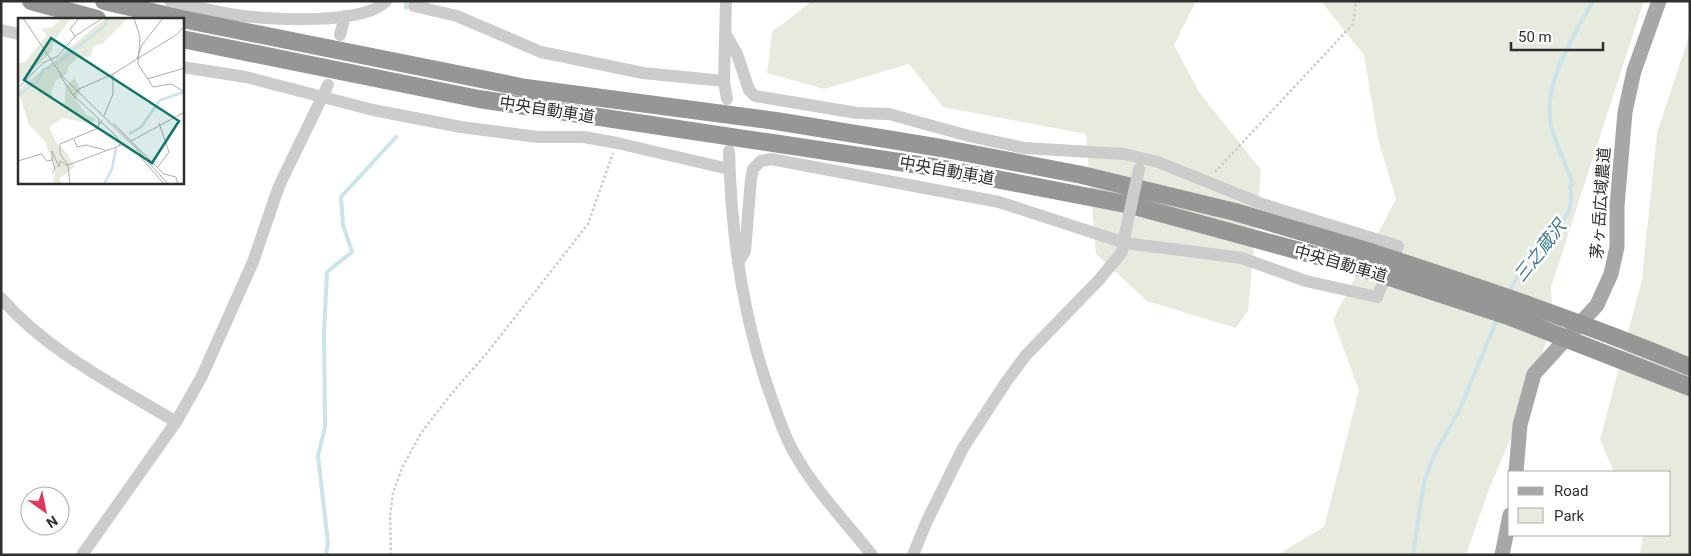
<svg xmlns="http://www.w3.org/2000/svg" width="1691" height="556" font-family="Roboto,'Noto Sans JP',sans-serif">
<rect width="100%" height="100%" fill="#fff"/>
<path fill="#e7ebdd" d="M 812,1 L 1196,1 L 1174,45 L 1199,92 L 1261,170 L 1248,311 L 1236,328 L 1147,301 L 1096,254 L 1086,134 L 943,107 L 909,64 L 824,89 L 767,73 L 772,32 Z
M 1321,1 L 1644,1 L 1551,287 L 1553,314 L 1536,380 L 1489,489 L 1466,555 L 1277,555 L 1324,527 L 1359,390 L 1333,320 L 1396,199 L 1378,139 L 1364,55 Z
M 1690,33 L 1690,555 L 1640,555 L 1643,535 L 1670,535 L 1670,472 L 1614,472 L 1600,440 L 1642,279 L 1657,133 Z"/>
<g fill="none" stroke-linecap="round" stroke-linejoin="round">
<path stroke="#cbe3ea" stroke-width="4" d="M 406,8 L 406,1
M 1509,292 C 1516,279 1522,267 1532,255 C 1550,233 1577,219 1570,187 L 1573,184 C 1566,166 1558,148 1552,130 C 1540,86 1573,38 1593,1
M 326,555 L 328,543 L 318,456 L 325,427 L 324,333 L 327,272 L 352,252 L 343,225 L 341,197 L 396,137
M 1413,555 L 1424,482 L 1434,455 L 1459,411 L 1498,317"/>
<path stroke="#ccc" stroke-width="2.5" stroke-dasharray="2.5 2.5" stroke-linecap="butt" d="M 1215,172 L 1353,24 L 1356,1
M 391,555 L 390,516 L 393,493 L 402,468 L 421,433 L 452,393 L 487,353 L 588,224 L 613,153"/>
<path stroke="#ccc" stroke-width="12" d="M 170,1 C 192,6 215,12 237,15 C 269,20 365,25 386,1
M 415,1 L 414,6 L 457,16 L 541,52 L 643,73 L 724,81
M 726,1 L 724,81 L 727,99
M 1,30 L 19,34
M 725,33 L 737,54 L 749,90 L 755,96 L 857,113 L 889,114 L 969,136 L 1024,148 L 1124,154 L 1158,162 L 1262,204 L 1398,246 L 1377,297 L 1306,281 L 1242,258 L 1125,243 L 999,202 L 771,159 L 761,161 L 753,169 L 751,179 L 745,251 L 738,263
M 340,35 L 345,16
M 182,67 L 246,77 L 373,110 L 461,127 L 538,137 L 584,137 L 617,143 L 729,169
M 729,151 C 731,230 741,307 766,382 C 774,405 781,428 792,449 C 813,488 845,521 872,555
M 1,298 C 48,352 115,385 176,422
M 82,555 L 176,422 L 202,376 L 253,262 L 279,186 L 328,85
M 913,555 L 926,523 L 963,448 L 1006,382 L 1026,355 L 1098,281 L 1122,252 L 1125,236"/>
<path stroke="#a7a7a7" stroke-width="15" d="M 1516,472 L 1520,425 L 1534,374 L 1597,305 L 1611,274 L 1617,247 L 1617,206 L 1625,112 L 1634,71 L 1659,1
M 1502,555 L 1510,515"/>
<path stroke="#969696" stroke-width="18" d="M 31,1 L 97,19
M 104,1 L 182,19
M 182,19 L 526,88 L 776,121 L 941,148 L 1082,175 L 1235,212 L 1370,252
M 182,39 L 479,99 L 939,168 L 1131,205 L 1362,268"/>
<path stroke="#ccc" stroke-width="12" d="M 1125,234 L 1139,169"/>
<path stroke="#969696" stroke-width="18" d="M 1370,252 C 1478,287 1585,323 1690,367
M 1362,268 L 1511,317 L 1690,387"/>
</g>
<g text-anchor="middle" stroke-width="5" stroke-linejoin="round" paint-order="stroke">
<g font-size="16" fill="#2f2f2f" stroke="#fff">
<text transform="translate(547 109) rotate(9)" y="6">中央自動車道</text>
<text transform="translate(947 170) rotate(10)" y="6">中央自動車道</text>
<text transform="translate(1600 203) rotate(-86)" y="6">茅ヶ岳広域農道</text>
<text transform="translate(1341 263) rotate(16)" y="6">中央自動車道</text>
</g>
<g font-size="18" font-style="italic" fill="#407c8e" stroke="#fff">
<text transform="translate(1540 251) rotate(-52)" y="6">三之蔵沢</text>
</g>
</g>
<g transform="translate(18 18)">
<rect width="166" height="166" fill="#fff"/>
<path d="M 44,0 L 53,0 L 35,25 L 34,33 L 0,66 L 0,45 L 7,44 L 29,17 L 23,11 L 34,9 ZM 88,0 L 110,0 L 85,25 L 75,29 L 73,38 L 59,40 L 50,49 L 49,56 L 38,62 L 33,74 L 39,87 L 47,84 L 47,70 L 56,60 L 63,72 L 58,82 L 68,96 L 79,102 L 72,105 L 45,100 L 31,109 L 39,126 L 48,134 L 57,149 L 42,160 L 43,166 L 35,166 L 37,151 L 27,123 L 11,107 L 0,72 Z" fill="#e7ebdd"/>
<path fill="none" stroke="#cbe3ea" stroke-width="2.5" d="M 38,46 L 85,9 L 91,0M 0,77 L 20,63 L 25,52 L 35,48M 111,116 L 123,109 L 142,82 L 166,74M 86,166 L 94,151 L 98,130"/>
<path fill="none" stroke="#acacac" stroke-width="1" d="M 5,0 L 44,58 L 118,130 L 150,166M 116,0 L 122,19 L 120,46 L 135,69M 57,18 L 52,11 L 61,0M 119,41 L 158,17 L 167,8M 42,57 L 54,76 L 81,101 L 81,107M 129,61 L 167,50M 135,69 L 153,66 L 167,74M 0,70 L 25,45 L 40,38 L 57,18 L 85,0M 55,77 L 61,71 L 95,56M 86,98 L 95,76 L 95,56 L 119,41 L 124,27 L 145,0M 83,104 L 95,115 L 103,125 L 101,127M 95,105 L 146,156 L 158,159 L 160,166M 56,121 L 59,129 L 68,127 L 87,132M 113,123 L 167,94M 0,143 L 23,136 L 29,143 L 34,142 L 34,133 L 41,149 L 42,143 L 50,148M 50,147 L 106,126 L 121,137 L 146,166M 139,150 L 151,134 L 141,105M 34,155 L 37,151 L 34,141M 52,166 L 50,147 L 42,136 L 42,126 L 78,111 L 84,102"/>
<path fill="#0f766e" fill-opacity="0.15" stroke="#0f766e" stroke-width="2.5" d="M 33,20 L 161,103 L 134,145 L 6,62 Z"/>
<rect width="166" height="166" fill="none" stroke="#2f2f2f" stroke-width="2.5"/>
</g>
<rect width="1691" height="556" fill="none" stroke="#2f2f2f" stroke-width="5"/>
<rect x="1508" y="471" width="162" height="65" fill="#ffffff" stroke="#acacac"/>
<rect x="1518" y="487" width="25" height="8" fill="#a7a7a7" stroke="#acacac"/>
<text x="1554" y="496" font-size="15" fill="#2f2f2f">Road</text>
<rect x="1518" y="508" width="25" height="15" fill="#e7ebdd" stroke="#acacac"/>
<text x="1554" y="521" font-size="15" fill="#2f2f2f">Park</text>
<g transform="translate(45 511) rotate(147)"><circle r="24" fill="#ffffff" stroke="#acacac"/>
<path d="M0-4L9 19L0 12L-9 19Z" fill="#dd3a5f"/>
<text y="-8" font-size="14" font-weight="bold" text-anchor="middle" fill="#2f2f2f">N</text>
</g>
<path d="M1511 42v8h92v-8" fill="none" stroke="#2f2f2f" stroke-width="2.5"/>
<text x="1518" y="42" font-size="15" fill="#2f2f2f" stroke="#ffffff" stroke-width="4" paint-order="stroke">50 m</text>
</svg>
